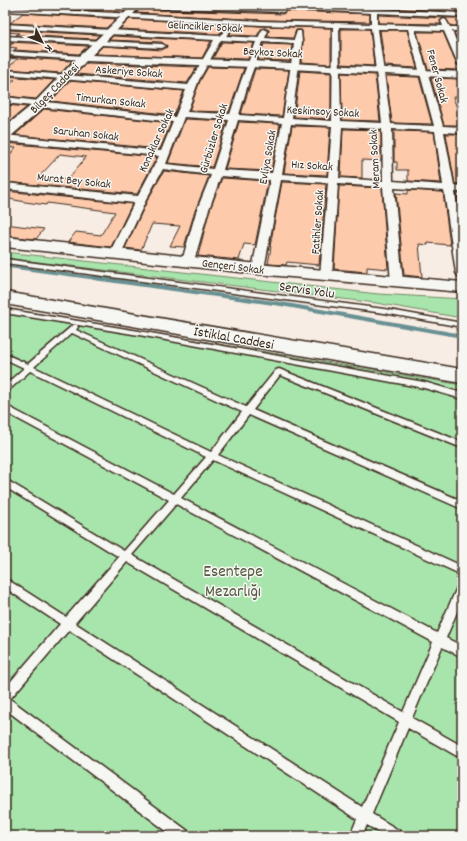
<svg xmlns="http://www.w3.org/2000/svg" width="467" height="841" font-family="Dekko,sans-serif">
<rect width="100%" height="100%" fill="#f7ede4"/>
<filter id="ink" filterUnits="userSpaceOnUse"><feTurbulence type="fractalNoise" baseFrequency=".025" numOctaves="2"/><feDisplacementMap in="SourceGraphic" scale="8" xChannelSelector="R" yChannelSelector="G"/><feConvolveMatrix kernelMatrix="1 2 1 2 8 2 1 2 1" color-interpolation-filters="sRGB"/></filter>
<g filter="url(#ink)">
<path fill="#a8e5ac" stroke="#728865" d="M 5,252 L 378,294 L 462,299 L 462,318 L 376,303 L 5,258 Z
M 5,308 L 462,385 L 462,836 L 5,836 Z"/>
<g fill="none" stroke-linecap="round" stroke-linejoin="round">
<path stroke="#679092" stroke-width="3" d="M 5,266 L 101,279"/>
<path stroke="#679092" stroke-width="4" d="M 94,278 L 281,304 L 462,336"/>
</g>
<path fill="#fdcaac" stroke="#3b2a1e" fill-rule="evenodd" d="M 35,5 L 131,5 L 123,12 L 32,7 Z
M 324,5 L 450,5 L 450,6 L 462,8 L 462,12 Z
M 140,9 L 283,14 L 287,11 L 370,14 L 370,22 L 261,20 L 136,13 Z
M 23,13 L 116,19 L 106,28 L 10,23 Z
M 378,15 L 444,18 L 440,21 L 441,24 L 378,23 Z
M 445,18 L 462,18 L 462,26 L 451,26 Z
M 130,19 L 261,26 L 331,28 L 331,64 L 301,62 L 303,42 L 302,31 L 301,30 L 296,30 L 293,38 L 267,37 L 269,30 L 265,28 L 261,29 L 257,36 L 229,35 L 231,32 L 227,29 L 218,34 L 120,29 Z
M 341,29 L 370,29 L 374,66 L 341,64 Z
M 8,30 L 99,35 L 95,39 L 16,35 L 19,33 L 5,32 Z
M 380,30 L 407,30 L 417,68 L 385,66 Z
M 417,32 L 443,32 L 457,65 L 460,67 L 461,70 L 428,69 Z
M 454,32 L 462,32 L 462,51 Z
M 113,36 L 211,41 L 202,58 L 95,54 L 103,46 L 162,50 L 167,47 L 162,42 L 109,40 Z
M 8,42 L 88,46 L 79,54 L 14,50 L 17,48 L 7,47 L 14,43 L 6,43 Z
M 222,42 L 254,43 L 248,59 L 213,58 Z
M 264,44 L 292,45 L 290,61 L 258,60 Z
M 6,57 L 72,61 L 61,73 L 6,69 L 18,59 L 5,58 Z
M 87,63 L 197,67 L 187,83 L 76,74 Z
M 208,67 L 244,68 L 229,112 L 189,111 L 200,81 Z
M 255,69 L 289,70 L 282,116 L 241,114 Z
M 300,71 L 331,73 L 331,119 L 294,117 Z
M 341,73 L 375,75 L 380,121 L 342,120 Z
M 5,76 L 54,80 L 36,99 L 5,96 L 5,89 L 15,80 L 5,79 Z
M 386,76 L 419,77 L 432,124 L 392,123 Z
M 431,78 L 462,79 L 462,97 L 453,97 L 458,111 L 458,125 L 444,125 Z
M 69,81 L 184,91 L 174,115 L 51,101 Z
M 5,105 L 27,107 L 5,125 Z
M 44,109 L 171,123 L 160,149 L 15,135 Z
M 185,119 L 227,121 L 212,167 L 168,163 Z
M 239,122 L 280,124 L 271,171 L 225,169 Z
M 292,126 L 330,127 L 327,175 L 284,173 Z
M 343,129 L 381,130 L 381,161 L 362,160 L 362,178 L 341,177 Z
M 394,131 L 434,132 L 441,183 L 408,181 L 408,170 L 397,170 L 397,162 L 394,162 Z
M 446,134 L 459,134 L 462,149 L 462,184 L 455,184 Z
M 5,143 L 157,157 L 137,194 L 5,182 L 5,160 L 16,148 L 5,147 ZM 60,154 L 86,157 L 67,180 L 40,176 Z
M 164,171 L 209,176 L 195,211 L 184,247 L 170,246 L 180,226 L 152,224 L 141,250 L 125,248 L 147,201 Z
M 222,178 L 268,181 L 255,245 L 244,244 L 239,260 L 198,256 L 209,212 Z
M 282,182 L 326,184 L 319,265 L 287,262 L 286,265 L 268,264 L 271,247 L 270,246 Z
M 339,186 L 382,188 L 388,269 L 367,267 L 367,272 L 334,269 Z
M 408,190 L 443,192 L 450,245 L 428,243 L 428,245 L 419,244 L 422,277 L 404,275 L 396,193 L 408,194 Z
M 5,191 L 132,204 L 111,247 L 68,242 L 76,232 L 101,235 L 115,212 L 47,203 L 46,205 L 25,202 L 5,198 Z
M 457,194 L 462,194 L 462,227 Z
M 5,224 L 44,229 L 36,239 L 5,236 Z"/>
<g fill="none" stroke-linecap="round" stroke-linejoin="round">
<g stroke="#3b2a1e" stroke-width="3">
<path id="lane" d="M 5,259 L 384,309 L 462,323 L 462,327 L 384,313 L 5,263 Z
M 5,309 L 139,331 L 424,382 L 462,393 L 462,399 L 424,388 L 139,335 L 5,313 Z
M 73,325 L 77,325 L 78,327 L 76,330 L 246,407 L 276,370 L 279,369 L 462,442 L 462,448 L 280,375 L 253,410 L 462,501 L 462,509 L 249,415 L 218,455 L 462,566 L 462,575 L 213,460 L 181,498 L 437,633 L 458,585 L 462,583 L 462,600 L 446,638 L 462,646 L 462,657 L 442,647 L 412,718 L 462,746 L 462,759 L 408,728 L 372,814 L 400,831 L 401,836 L 384,836 L 367,825 L 362,836 L 350,836 L 357,819 L 69,630 L 10,699 L 188,831 L 189,836 L 173,836 L 5,709 L 5,688 L 60,624 L 5,588 L 5,578 L 66,617 L 119,557 L 5,487 L 5,479 L 124,551 L 169,500 L 5,412 L 5,405 L 174,494 L 206,457 L 30,371 L 8,391 L 5,392 L 5,385 L 24,368 L 5,359 L 5,354 L 28,364 ZM 72,333 L 242,412 L 211,452 L 34,367 ZM 176,504 L 433,642 L 403,712 L 132,555 ZM 127,562 L 399,722 L 362,807 L 75,623 Z"/>
</g>
<g stroke="#3b2a1e" stroke-width="3">
<path id="street" d="M 132,5 L 272,8 L 270,7 L 269,5 L 292,5 L 462,13 L 462,17 L 377,13 L 377,24 L 443,26 L 441,21 L 444,19 L 446,20 L 450,27 L 462,27 L 462,31 L 452,31 L 462,55 L 462,66 L 458,64 L 444,31 L 415,30 L 443,126 L 462,127 L 462,133 L 444,132 L 454,185 L 462,186 L 462,192 L 455,192 L 462,237 L 462,277 L 458,276 L 456,273 L 444,191 L 394,188 L 403,282 L 402,285 L 392,285 L 391,282 L 383,187 L 338,184 L 332,276 L 330,279 L 322,279 L 320,276 L 328,183 L 281,180 L 264,269 L 262,272 L 254,272 L 252,269 L 270,180 L 221,176 L 208,212 L 194,261 L 192,264 L 184,264 L 182,261 L 196,212 L 211,175 L 163,169 L 146,200 L 121,254 L 119,257 L 111,257 L 109,254 L 134,203 L 5,189 L 5,183 L 138,196 L 159,156 L 5,141 L 5,135 L 161,151 L 173,122 L 5,103 L 5,97 L 175,117 L 186,90 L 5,74 L 5,70 L 188,85 L 214,40 L 5,28 L 5,24 L 219,36 L 226,30 L 230,32 L 226,36 L 258,38 L 262,30 L 264,29 L 268,31 L 265,38 L 294,40 L 297,31 L 301,31 L 302,42 L 292,118 L 332,121 L 333,27 L 261,25 L 5,11 L 5,7 L 261,21 L 371,24 L 371,13 L 285,9 L 286,10 L 283,12 L 135,7 ZM 339,27 L 371,28 L 382,123 L 341,121 ZM 378,29 L 408,29 L 434,126 L 391,124 ZM 221,40 L 256,42 L 241,81 L 230,114 L 187,112 L 199,80 ZM 263,42 L 294,44 L 283,118 L 239,115 L 249,81 ZM 184,117 L 229,120 L 213,169 L 166,164 ZM 238,120 L 282,123 L 272,173 L 223,170 ZM 291,124 L 332,126 L 328,177 L 282,174 ZM 342,127 L 382,129 L 383,181 L 339,178 ZM 392,129 L 435,131 L 443,185 L 393,181 Z
M 5,36 L 162,44 L 166,46 L 162,48 L 5,40 Z
M 5,51 L 83,56 L 87,58 L 83,60 L 5,55 Z"/>
</g>
<g stroke="#3b2a1e" stroke-width="3">
<path id="secondary" d="M 9,5 L 19,5 L 5,15 L 5,8 Z
M 133,5 L 142,5 L 92,55 L 252,61 L 462,72 L 462,78 L 252,67 L 86,61 L 41,110 L 10,137 L 5,138 L 5,127 L 33,104 L 79,56 Z
M 5,237 L 268,265 L 462,282 L 462,292 L 268,275 L 5,247 Z
M 5,292 L 462,369 L 462,383 L 5,304 Z"/>
</g>
<use href="#lane" fill="#f6f6f2" fill-rule="evenodd"/>
<use href="#street" fill="#f6f6f2" fill-rule="evenodd"/>
<use href="#secondary" fill="#f6f6f2" fill-rule="evenodd"/>
</g>
</g>
<g text-anchor="middle" stroke-width="3" stroke-linejoin="round" paint-order="stroke">
<g font-size="12" fill="#3b2a1e" stroke="#f6f6f2">
<text transform="translate(205 26) rotate(3)" y="4">Gelincikler Sokak</text>
<text transform="translate(273 52) rotate(3)" y="4">Beykoz Sokak</text>
<text transform="translate(129 71) rotate(4)" y="4">Askeriye Sokak</text>
<text transform="translate(438 76) rotate(75)" y="4">Fener Sokak</text>
<text transform="translate(54 88) rotate(-46)" y="4">Bilgeç Caddesi</text>
<text transform="translate(111 100) rotate(6)" y="4">Timurkan Sokak</text>
<text transform="translate(323 111) rotate(3)" y="4">Keskinsoy Sokak</text>
<text transform="translate(86 133) rotate(6)" y="4">Saruhan Sokak</text>
<text transform="translate(213 138) rotate(-73)" y="4">Gürbüzler Sokak</text>
<text transform="translate(156 140) rotate(-65)" y="4">Konaklar Sokak</text>
<text transform="translate(267 157) rotate(-80)" y="4">Evliya Sokak</text>
<text transform="translate(374 159) rotate(-93)" y="4">Meram Sokak</text>
<text transform="translate(312 165) rotate(4)" y="4">Hız Sokak</text>
<text transform="translate(74 180) rotate(6)" y="4">Murat Bey Sokak</text>
<text transform="translate(317 222) rotate(-86)" y="4">Fatihler Sokak</text>
<text transform="translate(233 266) rotate(7)" y="4">Gençeri Sokak</text>
</g>
<g font-size="14" fill="#3b2a1e" stroke="#f6f6f2">
<text transform="translate(307 289) rotate(8)" y="5">Servis Yolu</text>
<text transform="translate(234 337) rotate(10)" y="5">İstiklal Caddesi</text>
</g>
<g font-size="17" fill="#565942" stroke="#f6f6f2">
<text x="233" y="576">Esentepe<tspan x="233" dy="20">Mezarlığı</tspan></text>
</g>
</g>
<rect width="467" height="841" fill="none" stroke="#f6f6f2" stroke-width="20"/>
<rect x="10" y="10" width="447" height="821" fill="none" stroke="#3b2a1e" stroke-width="1.5" filter="url(#ink)"/>
<g transform="translate(42 42) rotate(133)" stroke="#f6f6f2" stroke-width="3" paint-order="stroke">
<path d="M0-3L7 15L0 10L-7 15Z" fill="#3b2a1e"/>
<text y="-6" font-size="11" font-weight="bold" text-anchor="middle" fill="#3b2a1e">K</text>
</g>
</svg>
